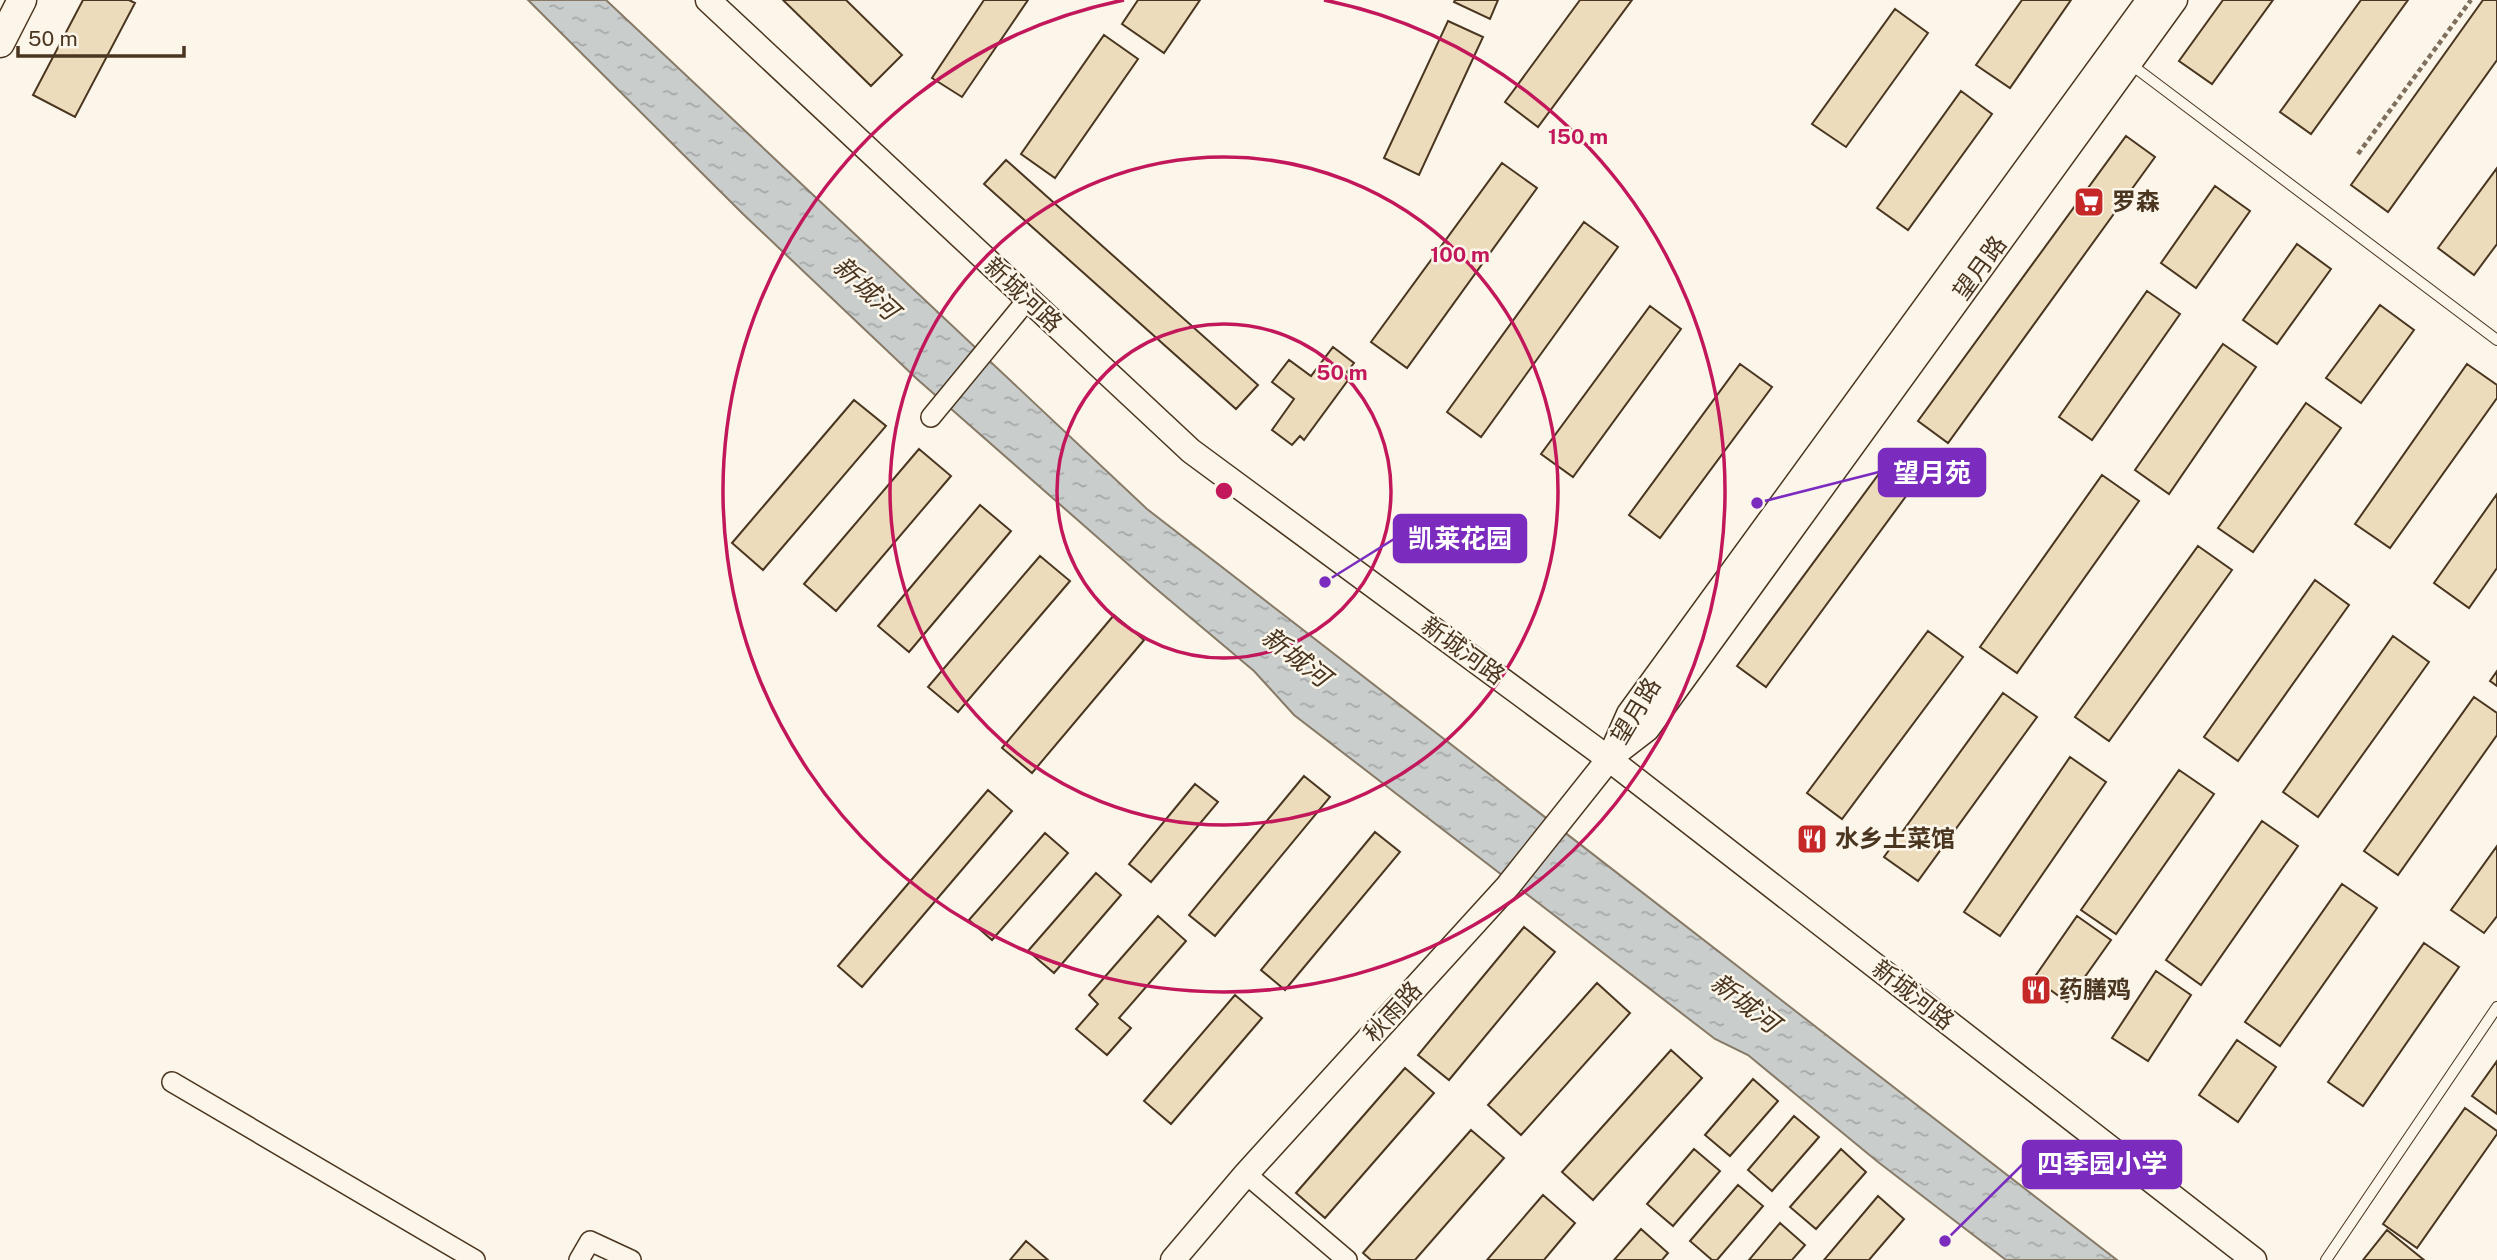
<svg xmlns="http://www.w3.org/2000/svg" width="2497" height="1260" font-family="'Public Sans','Noto Sans SC',sans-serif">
<defs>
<pattern id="water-ripples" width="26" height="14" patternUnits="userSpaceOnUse" patternTransform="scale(1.75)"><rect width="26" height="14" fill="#c9cecd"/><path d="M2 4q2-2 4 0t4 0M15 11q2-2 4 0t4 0" fill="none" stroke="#a5a8a6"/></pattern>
</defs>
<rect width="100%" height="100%" fill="#fbf6e9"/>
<path fill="url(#water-ripples)" stroke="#887966" stroke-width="2" d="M 528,0 L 606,0 L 1147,509 L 2117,1260 L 2006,1260 L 1878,1162 L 1748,1055 L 1715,1039 L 1294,715 L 1254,671 L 1154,587 L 917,379 L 742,213 Z"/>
<path fill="#ecdcbc" stroke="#4a3520" stroke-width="2" d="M 83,0 L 129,0 L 135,3 L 75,117 L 33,95 Z
M 783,0 L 846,0 L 902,55 L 871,86 Z
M 984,0 L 1028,0 L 962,97 L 932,78 Z
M 1138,0 L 1200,0 L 1164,53 L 1122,24 Z
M 1455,0 L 1498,0 L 1490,19 L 1454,2 Z
M 1580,0 L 1632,0 L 1538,127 L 1505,102 Z
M 2022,0 L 2071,0 L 2010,88 L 1976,65 Z
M 2223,0 L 2273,0 L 2212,84 L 2179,61 Z
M 2361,0 L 2408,0 L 2311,134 L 2280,112 Z
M 2483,0 L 2497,0 L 2497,60 L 2388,212 L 2351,185 Z
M 1895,9 L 1928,33 L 1846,147 L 1812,124 Z
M 1448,21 L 1483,37 L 1419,175 L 1384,158 Z
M 1104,35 L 1138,59 L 1055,178 L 1021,154 Z
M 1961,91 L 1992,114 L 1908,230 L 1877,208 Z
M 2126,136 L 2155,157 L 1948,443 L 1918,421 Z
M 1006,160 L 1258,385 L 1236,409 L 984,184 Z
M 1502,163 L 1537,188 L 1407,368 L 1371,342 Z
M 2497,168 L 2497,244 L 2474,275 L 2438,248 Z
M 2215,186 L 2250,211 L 2196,288 L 2161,263 Z
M 1584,222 L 1618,247 L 1481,437 L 1447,412 Z
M 2297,244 L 2331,269 L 2277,344 L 2243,320 Z
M 2147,291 L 2180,314 L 2092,440 L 2059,417 Z
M 2380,305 L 2414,330 L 2361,403 L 2326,378 Z
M 1650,306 L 1681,329 L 1573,477 L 1541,454 Z
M 2223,344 L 2256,367 L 2169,494 L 2135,470 Z
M 1333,347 L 1354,363 L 1347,372 L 1351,376 L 1304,440 L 1300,436 L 1292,445 L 1272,430 L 1294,399 L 1272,382 L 1289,360 L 1311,376 Z
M 1740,364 L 1772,387 L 1660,538 L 1629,515 Z
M 2467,364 L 2497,385 L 2497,398 L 2390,548 L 2355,524 Z
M 854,400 L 886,426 L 763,570 L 732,543 Z
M 2306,403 L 2341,428 L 2253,552 L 2218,528 Z
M 919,449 L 951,476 L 836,611 L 804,584 Z
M 1884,467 L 1912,488 L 1766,687 L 1737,666 Z
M 2102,475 L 2139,501 L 2017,673 L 1980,647 Z
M 2497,494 L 2497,568 L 2469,608 L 2434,583 Z
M 980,505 L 1011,531 L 909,652 L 878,626 Z
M 2198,546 L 2232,570 L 2109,741 L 2075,717 Z
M 1040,556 L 1070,581 L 958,712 L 928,687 Z
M 2315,580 L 2349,605 L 2238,761 L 2204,737 Z
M 1114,615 L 1144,640 L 1032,773 L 1002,748 Z
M 1928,631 L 1963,657 L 1842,819 L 1807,793 Z
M 2393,636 L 2429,662 L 2318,817 L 2283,792 Z
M 2497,671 L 2497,686 L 2490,681 Z
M 2003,693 L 2037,717 L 1918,881 L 1884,857 Z
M 2474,697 L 2497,713 L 2497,735 L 2398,875 L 2364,851 Z
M 2070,757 L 2106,782 L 2000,936 L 1964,912 Z
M 2179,770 L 2214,794 L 2116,934 L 2081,910 Z
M 1304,776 L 1330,797 L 1215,936 L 1189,915 Z
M 1195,784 L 1218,802 L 1151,882 L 1129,864 Z
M 988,790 L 1012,811 L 862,987 L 838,966 Z
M 2262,821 L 2298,846 L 2201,985 L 2166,960 Z
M 1375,832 L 1400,852 L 1285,990 L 1261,970 Z
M 1045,833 L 1068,853 L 992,940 L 969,920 Z
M 2497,846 L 2497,916 L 2484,933 L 2451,910 Z
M 1096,873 L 1121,895 L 1054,973 L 1028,951 Z
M 2342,884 L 2377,908 L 2280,1046 L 2245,1022 Z
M 1158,916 L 1186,941 L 1119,1018 L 1131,1028 L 1107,1055 L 1076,1029 L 1098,1004 L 1089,995 Z
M 2077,916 L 2111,940 L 2067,1002 L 2034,978 Z
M 1524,927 L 1555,952 L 1449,1080 L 1418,1055 Z
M 2424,943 L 2459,967 L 2363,1106 L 2328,1082 Z
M 2156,971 L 2191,995 L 2148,1061 L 2112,1038 Z
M 1597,983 L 1630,1013 L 1521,1135 L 1488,1105 Z
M 1235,995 L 1262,1018 L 1171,1124 L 1144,1101 Z
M 2237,1040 L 2276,1067 L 2238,1122 L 2199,1095 Z
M 1671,1050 L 1702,1078 L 1593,1200 L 1562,1172 Z
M 2497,1061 L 2497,1114 L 2472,1096 Z
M 1405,1068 L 1434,1093 L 1325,1218 L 1296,1193 Z
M 1753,1079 L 1778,1101 L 1730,1156 L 1705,1135 Z
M 2465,1108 L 2497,1131 L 2497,1134 L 2417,1248 L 2383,1224 Z
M 1794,1116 L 1819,1137 L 1772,1191 L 1748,1170 Z
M 1471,1130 L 1504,1158 L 1415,1260 L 1371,1260 L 1363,1253 Z
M 1694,1149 L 1720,1171 L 1673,1226 L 1647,1204 Z
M 1841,1149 L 1866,1172 L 1816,1229 L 1790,1207 Z
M 1738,1185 L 1763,1206 L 1717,1260 L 1712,1260 L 1690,1241 Z
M 1543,1195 L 1575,1223 L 1544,1260 L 1487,1260 Z
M 1878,1196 L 1904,1219 L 1869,1260 L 1824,1260 Z
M 1780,1223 L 1805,1245 L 1792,1260 L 1749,1260 Z
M 1641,1229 L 1668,1253 L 1662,1260 L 1614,1260 Z
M 2387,1230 L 2424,1260 L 2363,1260 Z
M 1026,1241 L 1048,1260 L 1010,1260 Z"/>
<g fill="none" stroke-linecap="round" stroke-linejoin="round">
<g stroke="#4a3520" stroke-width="12">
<path id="service" d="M 2129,63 L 2497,340
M 2326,1260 L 2497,1007"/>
</g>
<g stroke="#4a3520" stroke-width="22">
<path id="minor" d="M 931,417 L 1028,299
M 172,1082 L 475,1260
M 1246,1174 L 1347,1260
M 579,1260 L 590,1241 L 631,1260"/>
</g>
<g stroke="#4a3520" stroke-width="27">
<path id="tertiary" d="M 708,0 L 1191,451 L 1609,759 L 2254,1260
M 1612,756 L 1647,729 L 2175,0
M 1173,1260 L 1246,1174 L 1508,886 L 1609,759 L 1629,714 L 2149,0"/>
</g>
<g stroke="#4a3520" stroke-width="31">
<path id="secondary" d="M 0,43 L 22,0"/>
</g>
<path stroke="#7f6f5c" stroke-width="4.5" stroke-dasharray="5 3.5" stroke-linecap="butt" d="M 2358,154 L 2471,0"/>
<use href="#service" stroke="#fbf6e9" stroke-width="10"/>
<use href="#minor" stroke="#fbf6e9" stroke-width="19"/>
<use href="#tertiary" stroke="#fbf6e9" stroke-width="24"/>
<use href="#secondary" stroke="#fbf6e9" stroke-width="28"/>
</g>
<g fill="none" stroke="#c2185b" stroke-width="3.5">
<circle cx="1224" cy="491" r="167"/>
<circle cx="1224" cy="491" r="334"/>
<path d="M1324 0A501 501 0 1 1 1124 0"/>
</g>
<defs>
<g id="supermarket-square" transform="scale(1.575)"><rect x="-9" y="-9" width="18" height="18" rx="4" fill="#c62828" stroke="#fbf6e9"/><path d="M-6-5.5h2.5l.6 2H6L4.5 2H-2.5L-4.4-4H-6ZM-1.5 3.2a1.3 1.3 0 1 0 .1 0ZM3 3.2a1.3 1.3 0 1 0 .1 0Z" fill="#fff"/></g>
<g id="restaurant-square" transform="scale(1.575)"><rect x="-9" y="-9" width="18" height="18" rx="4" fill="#c62828" stroke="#fbf6e9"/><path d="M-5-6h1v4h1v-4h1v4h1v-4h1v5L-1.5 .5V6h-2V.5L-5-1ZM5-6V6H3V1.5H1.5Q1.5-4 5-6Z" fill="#fff"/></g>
</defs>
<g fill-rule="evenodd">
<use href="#supermarket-square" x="2089" y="202"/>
<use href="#restaurant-square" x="1812" y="839"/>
<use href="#restaurant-square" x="2036" y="990"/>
</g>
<g text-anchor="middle" stroke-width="5" stroke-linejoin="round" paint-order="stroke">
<g font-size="24" font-weight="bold" fill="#4a3520" stroke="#fbf6e9" text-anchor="start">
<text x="2112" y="210">罗森</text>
<text x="1835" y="847">水乡土菜馆</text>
<text x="2059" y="998">药膳鸡</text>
</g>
<g font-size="24" fill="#4a3520" stroke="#fbf6e9">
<text transform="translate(1980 268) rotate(-54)" y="8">望月路</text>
<text transform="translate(1023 295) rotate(43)" y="8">新城河路</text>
<text transform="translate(1463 651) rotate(36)" y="8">新城河路</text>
<text transform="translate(1636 711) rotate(-59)" y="8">望月路</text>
<text transform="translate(1913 995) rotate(38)" y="8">新城河路</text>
<text transform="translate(1393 1012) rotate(-48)" y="8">秋雨路</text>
</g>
<g font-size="26" font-style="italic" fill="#4a3520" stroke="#fbf6e9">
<text transform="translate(866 288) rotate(43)" y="9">新城河</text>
<text transform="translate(1296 657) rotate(38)" y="9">新城河</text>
<text transform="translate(1745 1003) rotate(38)" y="9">新城河</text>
</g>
</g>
<circle cx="1224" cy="491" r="10" fill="#c2185b" stroke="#fbf6e9" stroke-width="3.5"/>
<g font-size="21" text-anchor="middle" font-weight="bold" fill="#c2185b" stroke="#fbf6e9" stroke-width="5" stroke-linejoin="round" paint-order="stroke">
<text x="1578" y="144">150 m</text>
<text x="1460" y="262">100 m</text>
<text x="1342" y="380">50 m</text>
</g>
<path fill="none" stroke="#7b2cbf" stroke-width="2.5" d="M1757 503L1879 472M1325 582L1394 539M1945 1241L2023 1164"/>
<g fill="#7b2cbf" stroke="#fbf6e9" stroke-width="2.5">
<circle cx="1757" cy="503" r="7"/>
<circle cx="1325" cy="582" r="7"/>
<circle cx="1945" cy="1241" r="7"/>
</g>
<g fill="#7b2cbf" stroke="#7b2cbf" stroke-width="2.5">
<rect x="1879" y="449" width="106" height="47" rx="7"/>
<rect x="1394" y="515" width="132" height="47" rx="7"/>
<rect x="2023" y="1141" width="158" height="47" rx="7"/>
</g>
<g font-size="26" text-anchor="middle" font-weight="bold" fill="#fff">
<text x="1932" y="482">望月苑</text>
<text x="1460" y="548">凯莱花园</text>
<text x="2102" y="1173">四季园小学</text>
</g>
<path d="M18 46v10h166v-10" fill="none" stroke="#4a3520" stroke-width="3.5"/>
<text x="28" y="46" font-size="21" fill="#4a3520" stroke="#fbf6e9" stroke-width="5" paint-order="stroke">50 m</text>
</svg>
